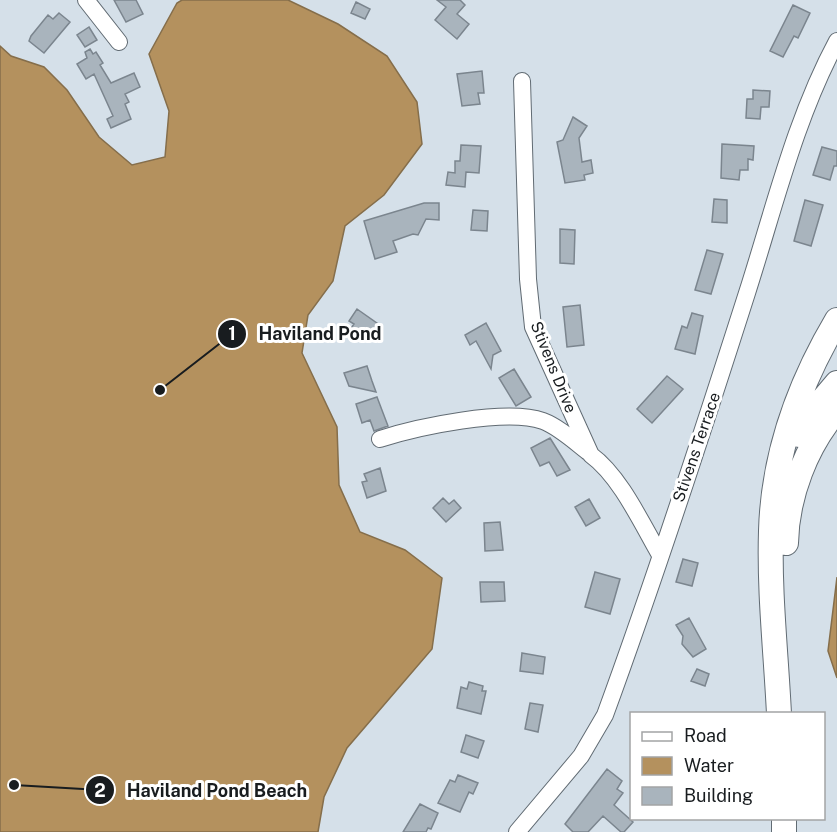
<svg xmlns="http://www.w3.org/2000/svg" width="837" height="832" font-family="'Public Sans',sans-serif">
<rect width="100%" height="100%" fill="#d5e0e9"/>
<path fill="#b4915e" stroke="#856e4b" stroke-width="1.5" d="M 182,0 L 288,0 L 338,24 L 387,56 L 417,102 L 422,144 L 384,195 L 345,226 L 333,281 L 308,315 L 302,353 L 337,427 L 339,485 L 360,532 L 405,550 L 442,578 L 432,649 L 347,748 L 324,797 L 318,832 L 0,832 L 0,46 L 11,56 L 44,67 L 67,90 L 99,137 L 132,165 L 165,157 L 169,111 L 149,54 L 177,3 Z
M 837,577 L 837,678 L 828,651 Z"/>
<path fill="#a9b4bd" stroke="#7b858e" stroke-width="1.5" d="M 114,0 L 136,0 L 143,14 L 126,22 Z
M 437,0 L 460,0 L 465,5 L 457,14 L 469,24 L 457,39 L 435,20 L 446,7 Z
M 356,2 L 370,9 L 365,19 L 351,13 Z
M 793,5 L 810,13 L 798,38 L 794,36 L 783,57 L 770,51 Z
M 59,13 L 70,22 L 44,53 L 29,41 L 31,36 L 48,15 L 53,19 Z
M 89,27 L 97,40 L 85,47 L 77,35 Z
M 90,49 L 93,54 L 96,52 L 103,63 L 100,65 L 111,83 L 134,73 L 140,87 L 125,94 L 129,102 L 125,104 L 131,119 L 111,128 L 107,119 L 113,116 L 94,74 L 86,79 L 77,64 L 87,58 L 85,52 Z
M 482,71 L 484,93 L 478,93 L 480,104 L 462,106 L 457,74 Z
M 753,90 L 770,91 L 769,107 L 761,107 L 760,119 L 746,118 L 747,99 L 753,99 Z
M 573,117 L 587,126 L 579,138 L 582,162 L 591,160 L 593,173 L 584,175 L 585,180 L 565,183 L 557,142 L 563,140 Z
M 722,144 L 754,146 L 753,160 L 748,159 L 748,170 L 740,170 L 739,180 L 721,178 Z
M 461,145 L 481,146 L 479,173 L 466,172 L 465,187 L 446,185 L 448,172 L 455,173 L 455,161 L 460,161 Z
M 822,147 L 837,151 L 837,166 L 834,166 L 830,180 L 813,175 Z
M 714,199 L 727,200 L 727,223 L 712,222 Z
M 805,200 L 823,205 L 811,246 L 794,241 Z
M 424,203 L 439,203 L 439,220 L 426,219 L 418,235 L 413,234 L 393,241 L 397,252 L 375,259 L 364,221 Z
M 473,210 L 488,211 L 487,231 L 471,230 Z
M 560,229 L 575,230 L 574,264 L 560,263 Z
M 707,250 L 723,254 L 711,294 L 695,290 Z
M 580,305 L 584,345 L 567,347 L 563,307 Z
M 357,309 L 381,326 L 372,338 L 363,332 L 359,338 L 349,331 L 354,324 L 349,321 Z
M 692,313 L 703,316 L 695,354 L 675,349 L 682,326 L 687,328 Z
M 486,323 L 501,351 L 493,355 L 491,369 L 476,341 L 470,345 L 465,335 Z
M 367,366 L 372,381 L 376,392 L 349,386 L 344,373 Z
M 514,369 L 531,397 L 516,406 L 499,378 Z
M 667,376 L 683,389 L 652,423 L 637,409 Z
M 377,397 L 388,426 L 374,431 L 370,420 L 362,423 L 356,404 Z
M 550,438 L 570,470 L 557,476 L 549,462 L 540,466 L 531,448 Z
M 380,468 L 386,491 L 367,498 L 362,482 L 367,481 L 364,474 Z
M 443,498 L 449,504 L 454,500 L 461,508 L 446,522 L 433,508 Z
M 589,499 L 600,518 L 586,526 L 575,507 Z
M 500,522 L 503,550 L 485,551 L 484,523 Z
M 683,559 L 698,563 L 692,586 L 676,582 Z
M 595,572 L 620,579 L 610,614 L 585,607 Z
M 480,582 L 504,582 L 505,601 L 481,602 Z
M 689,618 L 706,649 L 693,657 L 682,644 L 683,636 L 676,625 Z
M 522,653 L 545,657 L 543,674 L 520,671 Z
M 697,669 L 709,674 L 705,686 L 691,681 Z
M 469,682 L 483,686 L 482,691 L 486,691 L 481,714 L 457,708 L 461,687 L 467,689 Z
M 530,703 L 543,705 L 538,732 L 525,729 Z
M 466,735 L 484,741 L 478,758 L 461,752 Z
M 607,769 L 622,781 L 617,789 L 623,793 L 614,805 L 633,822 L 624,832 L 621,832 L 603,816 L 588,832 L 573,832 L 565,824 Z
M 458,775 L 478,783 L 473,794 L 469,792 L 460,812 L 438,803 L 450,780 L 455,782 Z
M 420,804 L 438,813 L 431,829 L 428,828 L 426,832 L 403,832 Z"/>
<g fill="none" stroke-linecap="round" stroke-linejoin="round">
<g stroke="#616b73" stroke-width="18">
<path id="minor" d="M 86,0 L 119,42
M 522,81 L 528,279 L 533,327 L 591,455 C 620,476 642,524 660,555
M 380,439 C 417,427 506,408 543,421 C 559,427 575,442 588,452
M 517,832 L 581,756 L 605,715 C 656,576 702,434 747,293 C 774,209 795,119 837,41"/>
</g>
<g stroke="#616b73" stroke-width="26">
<path id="highway" d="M 799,435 L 820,403 L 837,383
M 786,543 C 787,496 806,446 837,410
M 779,714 C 776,653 769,592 771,531 C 773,456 799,384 837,320
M 784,818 L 784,832"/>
</g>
<use href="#minor" stroke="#fff" stroke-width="16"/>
<use href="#highway" stroke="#fff" stroke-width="24"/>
</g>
<g text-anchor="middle" stroke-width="6" stroke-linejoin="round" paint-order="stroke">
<g font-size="16" fill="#181c1f" stroke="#fff">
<text transform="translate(554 367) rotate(68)" y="6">Stivens Drive</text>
<text transform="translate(696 447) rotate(-71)" y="6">Stivens Terrace</text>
</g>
</g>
<path fill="none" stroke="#181c1f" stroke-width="2" d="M160 390L232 334M14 785L100 790"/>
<g fill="#181c1f" stroke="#fff" stroke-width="2">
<circle cx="160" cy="390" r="6"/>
<circle cx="14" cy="785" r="6"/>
<circle cx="232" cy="334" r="15"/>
<circle cx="100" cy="790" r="15"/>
</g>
<g font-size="18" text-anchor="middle" font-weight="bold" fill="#fff">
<text x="232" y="340">1</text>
<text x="100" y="797">2</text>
</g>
<g font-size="18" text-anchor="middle" font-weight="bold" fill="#181c1f" stroke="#fff" stroke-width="6" stroke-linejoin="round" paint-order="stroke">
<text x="320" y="340">Haviland Pond</text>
<text x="217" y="797">Haviland Pond Beach</text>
</g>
<rect x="630" y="712" width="195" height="108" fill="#ffffff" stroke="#a3a4a5" stroke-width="1.5"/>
<rect x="642" y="732" width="30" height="9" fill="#ffffff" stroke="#a3a4a5" stroke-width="1.5"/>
<text x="684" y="742" font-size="18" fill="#181c1f">Road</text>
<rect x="642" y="757" width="30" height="18" fill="#b4915e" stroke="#a3a4a5" stroke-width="1.5"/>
<text x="684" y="772" font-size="18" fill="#181c1f">Water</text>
<rect x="642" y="787" width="30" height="18" fill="#a9b4bd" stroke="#a3a4a5" stroke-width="1.5"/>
<text x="684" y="802" font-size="18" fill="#181c1f">Building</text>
</svg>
